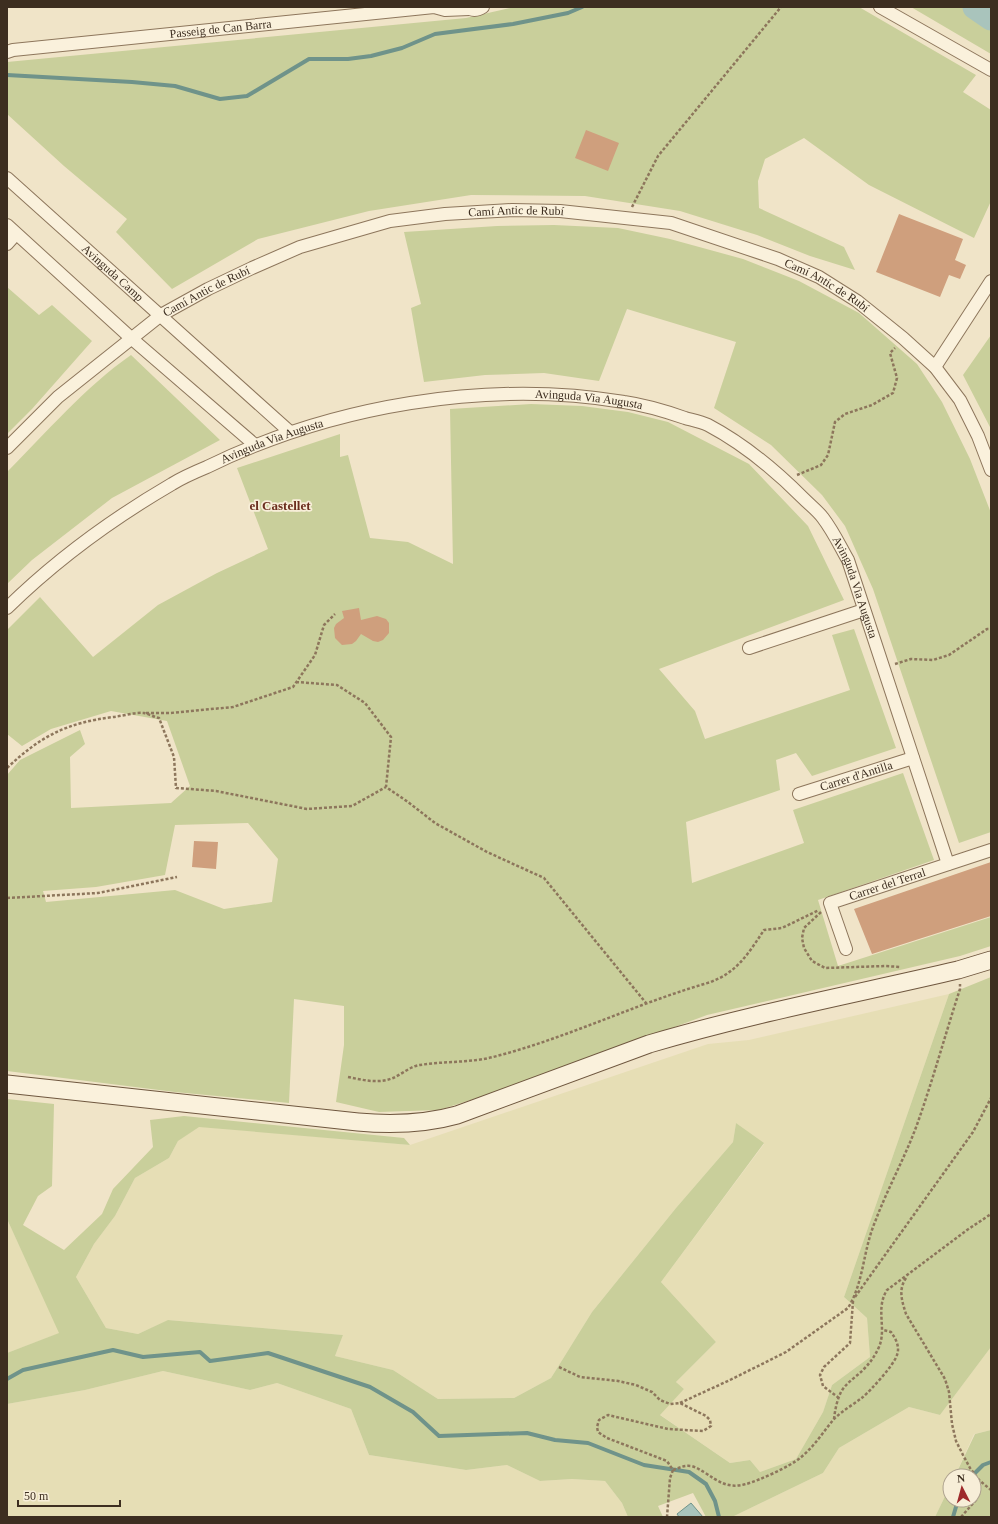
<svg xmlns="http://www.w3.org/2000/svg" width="998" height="1524" font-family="'Times New Roman',serif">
<rect width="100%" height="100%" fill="#f0e4c8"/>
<path fill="#e6deb5" d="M 949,994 L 844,1297 L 867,1318 L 870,1357 L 832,1385 L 823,1412 L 796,1459 L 760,1472 L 750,1460 L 730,1463 L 659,1414 L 684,1389 L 676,1382 L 716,1342 L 661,1282 L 764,1144 L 736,1123 L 733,1142 L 676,1208 L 592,1312 L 551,1378 L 514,1398 L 438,1399 L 393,1370 L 335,1356 L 343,1335 L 169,1320 L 138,1334 L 106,1328 L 76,1277 L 94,1244 L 115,1216 L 135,1178 L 169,1158 L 178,1141 L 199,1126 L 410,1145 L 708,1044 L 749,1040 Z
M 7,1219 L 60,1333 L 7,1353 Z
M 991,1347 L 991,1430 L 974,1434 L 955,1476 L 950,1476 L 950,1486 L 935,1517 L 732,1517 L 823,1473 L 839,1448 L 909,1407 L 940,1415 Z
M 163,1371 L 250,1390 L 277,1383 L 351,1409 L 369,1455 L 466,1470 L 507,1465 L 540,1481 L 572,1479 L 605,1481 L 622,1503 L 628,1517 L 7,1517 L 7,1404 L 85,1390 Z"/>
<path fill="#c9cf9b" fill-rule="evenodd" d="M 515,7 L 859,7 L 976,75 L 963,92 L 991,110 L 991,201 L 974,238 L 869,185 L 804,138 L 765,159 L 758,181 L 759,208 L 844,247 L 855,270 L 810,256 L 757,235 L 680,211 L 585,196 L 471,195 L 369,211 L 258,239 L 172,289 L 116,232 L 127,219 L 64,166 L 7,114 L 7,62 L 466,18 Z
M 911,7 L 991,7 L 991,54 Z
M 554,225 L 618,228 L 670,239 L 743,259 L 799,281 L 859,313 L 917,364 L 942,402 L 970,459 L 991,513 L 991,832 L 959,843 L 873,589 L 845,526 L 822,495 L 771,445 L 714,408 L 736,342 L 627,309 L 599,381 L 544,373 L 485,375 L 424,382 L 411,308 L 421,304 L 404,232 L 497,226 Z
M 7,287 L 39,315 L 52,305 L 92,341 L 32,409 L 7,434 Z
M 991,335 L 991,429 L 963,375 Z
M 131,355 L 220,440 L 112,498 L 32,560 L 7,584 L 7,472 C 47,432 85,387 131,355 Z
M 531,404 L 582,406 L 628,412 L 668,422 L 749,464 L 808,526 L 844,600 L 659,669 L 695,711 L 705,739 L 850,690 L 832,635 L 854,629 L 896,748 L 812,776 L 796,753 L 776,760 L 780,790 L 686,822 L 692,883 L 804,843 L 793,810 L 903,773 L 934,860 L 818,900 L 838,966 L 991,917 L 991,946 L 960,956 L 707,1015 L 518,1085 L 439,1110 L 379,1112 L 336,1102 L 344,1045 L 344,1006 L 294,999 L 289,1103 L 175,1092 L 7,1071 L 7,775 L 20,760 L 80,730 L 85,744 L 70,757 L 71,808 L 171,803 L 190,786 L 167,721 L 111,711 L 51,729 L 22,746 L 7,734 L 7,630 L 40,597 L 93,657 L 158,605 L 217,573 L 268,549 L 237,468 L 340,434 L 340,457 L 348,455 L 370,538 L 408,542 L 453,564 L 450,409 ZM 248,823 L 278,859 L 272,902 L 224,909 L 175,890 L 46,902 L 43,891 L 96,887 L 165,875 L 175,825 Z
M 991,977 L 991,1347 L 940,1415 L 909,1407 L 839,1448 L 823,1473 L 732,1517 L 706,1517 L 693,1493 L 658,1506 L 663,1517 L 628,1517 L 622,1503 L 605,1481 L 572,1479 L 540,1481 L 507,1465 L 466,1470 L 369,1455 L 351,1409 L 277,1383 L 250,1390 L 163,1371 L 85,1390 L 7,1404 L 7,1353 L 59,1333 L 7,1219 L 7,1099 L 54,1104 L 52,1186 L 38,1196 L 23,1225 L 64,1250 L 102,1214 L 113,1189 L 153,1147 L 150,1120 L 184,1116 L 404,1138 L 410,1145 L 199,1127 L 178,1141 L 169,1158 L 135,1178 L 115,1216 L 94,1244 L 76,1277 L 106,1328 L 138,1334 L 168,1320 L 343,1335 L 335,1356 L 393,1370 L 438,1399 L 514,1398 L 551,1378 L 592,1312 L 676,1208 L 733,1142 L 736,1123 L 764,1143 L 661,1282 L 716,1342 L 676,1382 L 684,1389 L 660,1415 L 730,1463 L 750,1460 L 760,1472 L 796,1459 L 823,1412 L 832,1385 L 870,1357 L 867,1318 L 844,1297 L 949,994 Z
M 991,1430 L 991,1517 L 935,1517 L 950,1486 L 950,1500 L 974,1500 L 974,1476 L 955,1476 L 975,1434 Z"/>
<path fill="#a9c4bc" stroke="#6f938a" d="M 691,1503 L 703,1517 L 679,1517 L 677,1514 Z"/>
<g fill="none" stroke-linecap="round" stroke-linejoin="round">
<path stroke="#6f938a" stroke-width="4" d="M 7,75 L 132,82 L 175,86 L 220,99 L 247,96 L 309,59 L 348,59 L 371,56 L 402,48 L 435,34 L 513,24 L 568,13 L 582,7
M 7,1379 L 23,1370 L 113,1350 L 143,1357 L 200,1352 L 210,1361 L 268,1353 L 370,1387 L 413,1412 L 439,1436 L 527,1433 L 555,1440 L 588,1443 L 644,1465 L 689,1472 L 706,1484 L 715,1501 L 719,1517
M 975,1473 L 983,1465 L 991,1462
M 953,1517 L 958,1500"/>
<path stroke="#a9c4bc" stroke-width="25" d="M 975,7 L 991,18"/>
</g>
<path fill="#cf9f7d" d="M 586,130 L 619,143 L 608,171 L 575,158 Z
M 899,214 L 963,239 L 955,260 L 966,265 L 960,279 L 949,275 L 940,297 L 876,272 Z
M 359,608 L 361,620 L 377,616 L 386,619 L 389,623 L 389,633 L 383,640 L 378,642 L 373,641 L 361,634 L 356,641 L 352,644 L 342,645 L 335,638 L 334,628 L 336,624 L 344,618 L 342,611 Z
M 194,841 L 218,842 L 216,869 L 192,867 Z
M 991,862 L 991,916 L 872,954 L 854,909 Z"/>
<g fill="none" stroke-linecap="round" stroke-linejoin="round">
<g stroke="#8d765c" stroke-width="14">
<g id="street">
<path d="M 466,7 C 472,11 477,11 483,7"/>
<path d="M 880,7 L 991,70"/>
<path id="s1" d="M 7,52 L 13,50 L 434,7 L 445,10 L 469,9"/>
<path id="s2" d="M 7,178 L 290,432"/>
<path d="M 7,225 L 131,338 L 255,445"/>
<path d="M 7,244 L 16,234"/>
<path d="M 935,367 L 991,281"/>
<path id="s3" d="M 7,448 L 58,397 L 161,315 L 208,289 L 252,268 L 300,247 L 390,221 L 445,214 L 512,210 L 560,211 L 671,223 L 778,259 L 819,277 L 857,301 L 903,338 L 935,367 L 960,400 L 978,436 L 991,470"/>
<path id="s4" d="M 7,608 C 57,559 112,519 172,484 C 183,477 195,472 207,467 C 331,406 487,379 624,402 C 645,405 665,411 685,418 C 692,420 701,422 708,425 C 744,444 774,469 803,498 C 810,505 818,511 823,518 C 833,531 840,546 848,560 L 948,864"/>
<path d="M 749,648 L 864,610"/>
<path id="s5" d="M 799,794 L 913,758"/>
<path id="s6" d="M 846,949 L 830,903 L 991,850"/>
</g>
</g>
<g stroke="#6f573f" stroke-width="19">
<path id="secondary" d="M 7,1084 L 358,1122 C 392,1125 425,1124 457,1115 L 649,1044 C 750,1014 855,994 958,970 L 991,960"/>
</g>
<path stroke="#8d765c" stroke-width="2.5" stroke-dasharray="3 2" stroke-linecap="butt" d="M 632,207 L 658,156 L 781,7
M 797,475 L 821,465 L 828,455 L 835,422 L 845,414 L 872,405 L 893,393 L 897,378 L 890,353 L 895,348
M 895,664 L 911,659 L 933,660 L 949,655 L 987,629 L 991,629
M 296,682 L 337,685 L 365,703 L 391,737 L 386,787 L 408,802 L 435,823 L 487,852 L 544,878 L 646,1003
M 146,713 L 170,713 L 233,707 L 293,687 L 315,655 L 324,625 L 335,614
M 7,768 C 41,736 66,723 113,717 C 123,716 135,712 144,713 C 149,714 154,717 159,718 L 174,757 L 176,788 L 216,791 L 307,809 L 352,806 L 386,787
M 7,898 L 98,893 L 177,877
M 821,912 L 804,928 L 802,938 L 804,948 L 812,961 L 825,968 L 885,966 L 900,967
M 348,1077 C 363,1080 378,1084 393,1078 C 402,1074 411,1066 420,1065 C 444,1061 470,1063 493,1057 C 568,1038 637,1003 711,982 C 717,979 723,977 728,973 C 743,963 754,945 764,930 L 782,928 L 819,910
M 906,1278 C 898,1290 902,1301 906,1314 L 945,1379 L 949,1392 L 952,1424 L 956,1441 L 963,1455 L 970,1468 L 979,1480 L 991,1490
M 855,1297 L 973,1132 L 991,1098
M 559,1367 L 580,1377 L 618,1381 L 636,1385 L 652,1392 L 660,1400 L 670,1404 L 680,1403 L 706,1416 L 710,1420 L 711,1426 L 703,1431 L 668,1429 L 608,1415 L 599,1420 L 597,1427 L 598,1432 L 607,1438 L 667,1461 L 673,1470 L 670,1478 L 667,1517
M 839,1398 L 823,1386 L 820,1375 L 824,1367 L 850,1343 L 853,1301
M 680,1403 L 730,1380 L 786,1352 L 848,1308 C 864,1282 863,1250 875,1222 C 888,1187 907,1154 919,1119 C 934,1076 946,1032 960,989 L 960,984
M 834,1419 C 835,1410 837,1400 841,1392 C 846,1383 856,1377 863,1370 C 870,1363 875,1356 879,1347 C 887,1328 875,1309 887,1290 L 967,1230 L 991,1214
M 673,1470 C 679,1468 684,1465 691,1466 C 696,1467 700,1470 704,1472 C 719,1482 728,1489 746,1484 C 758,1481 791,1466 800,1458 C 814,1447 823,1432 834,1419 C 842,1411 854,1404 863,1397 C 871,1390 894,1365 897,1355 C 900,1347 896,1339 891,1332 L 883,1330
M 961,1517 L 976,1500 L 979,1480"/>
<use href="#street" stroke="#faf1dc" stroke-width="12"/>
<use href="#secondary" stroke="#faf1dc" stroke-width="17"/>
</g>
<g text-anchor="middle" stroke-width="3.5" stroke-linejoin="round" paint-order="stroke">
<g font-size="12" fill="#3d2e20" stroke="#f7eed8">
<text dy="4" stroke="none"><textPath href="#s1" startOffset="215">Passeig de Can Barra</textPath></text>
<text dy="4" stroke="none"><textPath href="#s3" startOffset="579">Camí Antic de Rubí</textPath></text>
<text dy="4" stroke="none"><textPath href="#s2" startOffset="142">Avinguda Camp</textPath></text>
<text dy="4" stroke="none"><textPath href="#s3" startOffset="903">Camí Antic de Rubí</textPath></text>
<text dy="4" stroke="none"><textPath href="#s3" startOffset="255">Camí Antic de Rubí</textPath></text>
<text dy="4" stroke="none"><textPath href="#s4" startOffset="639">Avinguda Via Augusta</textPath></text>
<text dy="4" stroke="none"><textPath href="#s4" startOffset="316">Avinguda Via Augusta</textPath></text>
<text dy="4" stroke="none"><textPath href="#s4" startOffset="987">Avinguda Via Augusta</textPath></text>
<text dy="4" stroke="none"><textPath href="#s5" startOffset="60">Carrer d'Antilla</textPath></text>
<text dy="4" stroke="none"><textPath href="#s6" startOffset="109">Carrer del Terral</textPath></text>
</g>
<g font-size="13" font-weight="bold" fill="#6b2e1e" stroke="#f7eed8">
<text x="280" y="510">el Castellet</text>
</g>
</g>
<rect width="998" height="1524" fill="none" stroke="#3d2e20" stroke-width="16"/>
<g transform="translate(962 1488) rotate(354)"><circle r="19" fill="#f7eed8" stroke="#ada18e"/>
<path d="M0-3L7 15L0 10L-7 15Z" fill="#9e2a2b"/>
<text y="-6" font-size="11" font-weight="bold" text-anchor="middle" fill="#3d2e20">N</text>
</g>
<path d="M18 1500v6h102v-6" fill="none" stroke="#3d2e20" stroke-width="2"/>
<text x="24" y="1500" font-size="12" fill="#3d2e20" stroke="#f7eed8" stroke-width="3" paint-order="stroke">50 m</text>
</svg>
